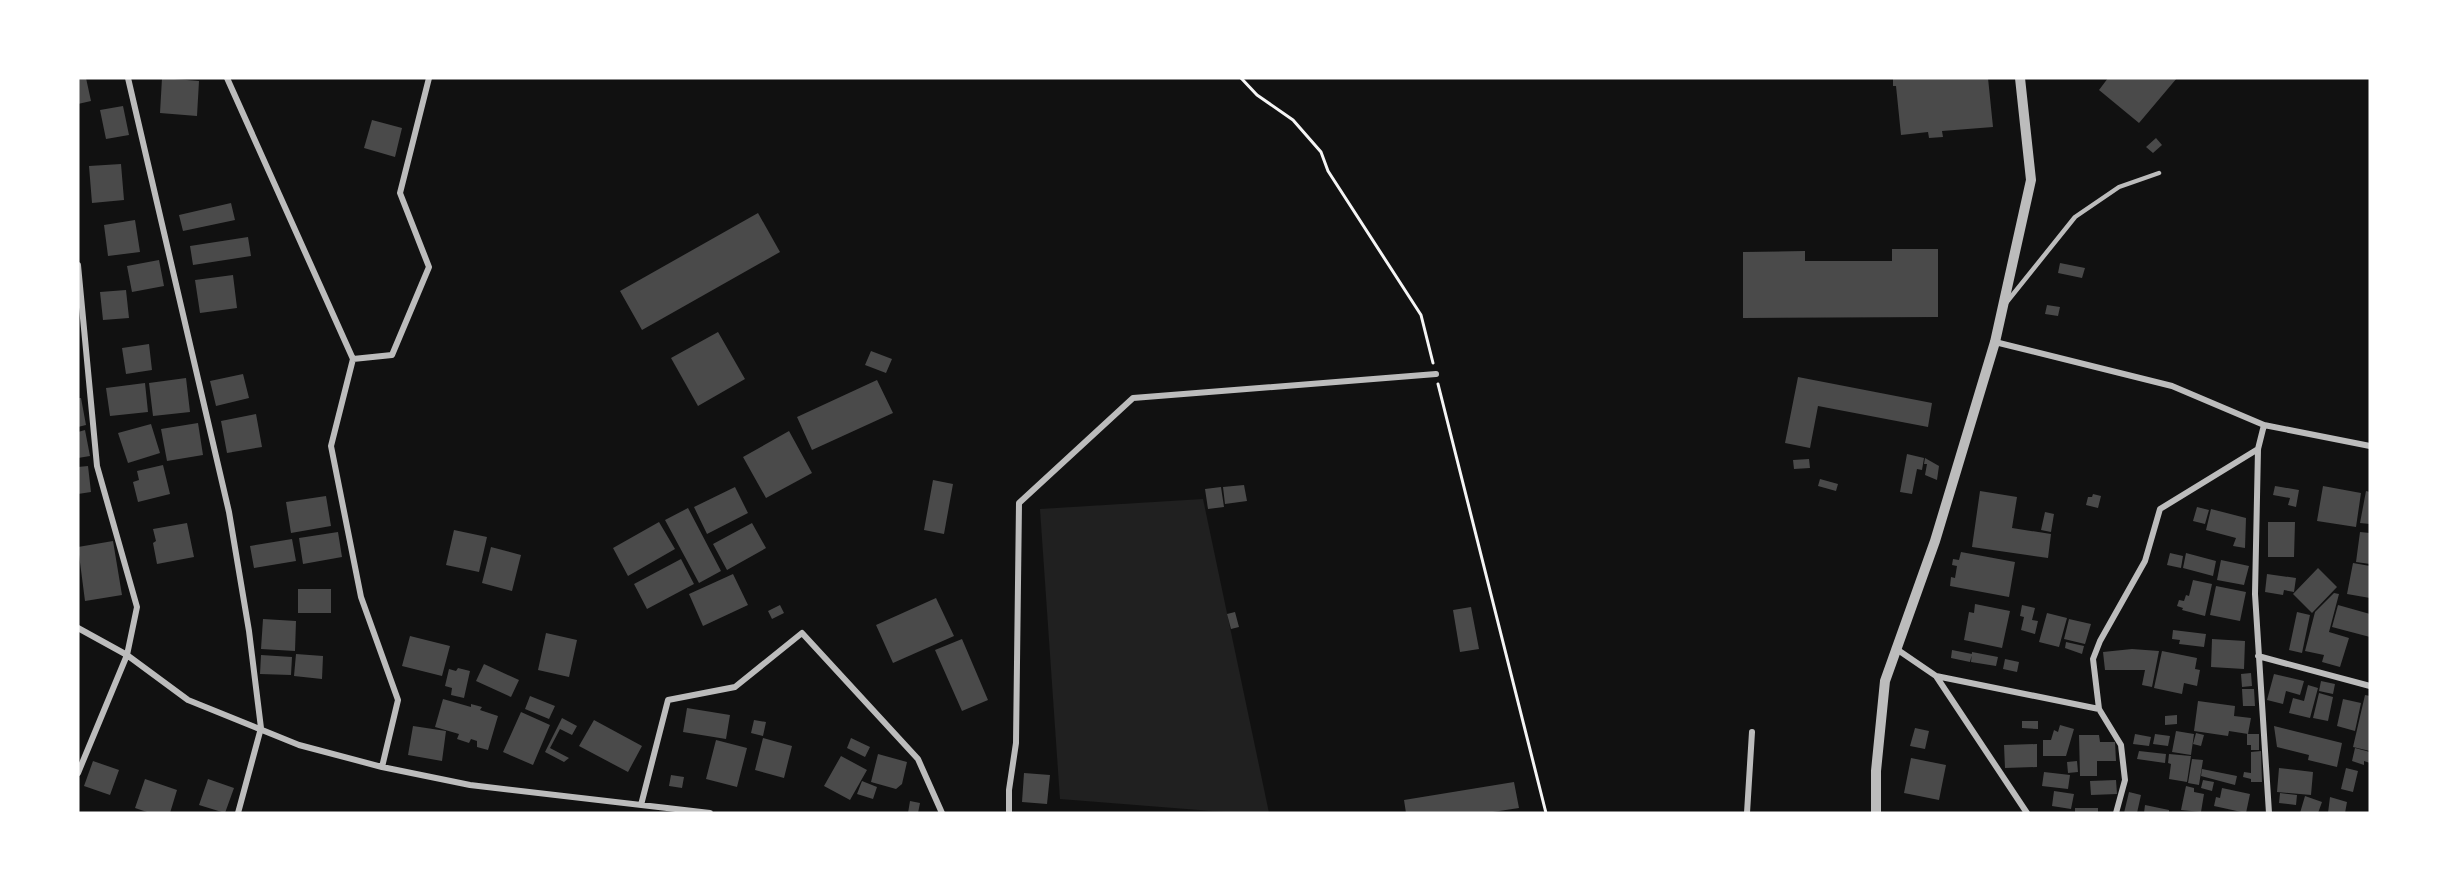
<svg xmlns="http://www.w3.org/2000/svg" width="2448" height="891" font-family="'Fira Sans',sans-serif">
<rect width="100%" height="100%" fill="#111"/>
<path fill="#202020" d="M 1203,499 L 1269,813 L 1237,813 L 1060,799 L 1040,509 Z"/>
<path fill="#4a4a4a" d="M 78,78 L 86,78 L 91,101 L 78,104 Z
M 162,78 L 199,81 L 197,116 L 160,113 Z
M 1893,78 L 1988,78 L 1993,127 L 1942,131 L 1943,137 L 1929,138 L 1928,132 L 1901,135 L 1896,86 L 1893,86 Z
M 2108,78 L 2177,78 L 2139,123 L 2099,90 Z
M 123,106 L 129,135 L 106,139 L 100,110 Z
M 372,120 L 402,128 L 395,157 L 364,148 Z
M 2156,138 L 2162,145 L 2153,153 L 2146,147 Z
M 121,164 L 124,200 L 92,203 L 89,166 Z
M 231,203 L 235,220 L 183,231 L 179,215 Z
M 758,213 L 780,252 L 642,330 L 620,291 Z
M 135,220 L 140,252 L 108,256 L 104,225 Z
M 248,237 L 251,256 L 193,265 L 190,246 Z
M 1892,249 L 1938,249 L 1938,317 L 1743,318 L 1743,252 L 1805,251 L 1805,261 L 1892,261 Z
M 159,260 L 164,286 L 132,292 L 127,266 Z
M 2060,263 L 2085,268 L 2082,278 L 2058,273 Z
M 233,275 L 237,308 L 200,313 L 195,280 Z
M 126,290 L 129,318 L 103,320 L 100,292 Z
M 2047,305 L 2060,307 L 2058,316 L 2045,314 Z
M 718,332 L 745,379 L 698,406 L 671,358 Z
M 149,344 L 152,370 L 126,374 L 122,348 Z
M 871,351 L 892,359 L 886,373 L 865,365 Z
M 243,374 L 249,398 L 216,406 L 210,381 Z
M 1798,377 L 1932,403 L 1928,427 L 1818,406 L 1810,448 L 1785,443 Z
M 186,378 L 190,412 L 153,416 L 149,383 Z
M 877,380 L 893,413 L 812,450 L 797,417 Z
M 145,383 L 148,412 L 110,416 L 106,388 Z
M 78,398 L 81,398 L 86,425 L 78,427 Z
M 256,414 L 262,447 L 227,453 L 221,421 Z
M 198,423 L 203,455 L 167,461 L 161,429 Z
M 151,424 L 160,453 L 128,463 L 118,433 Z
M 85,430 L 90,456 L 78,458 L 78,432 Z
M 789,431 L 812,473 L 766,498 L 743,457 Z
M 1907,454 L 1924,458 L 1922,470 L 1917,469 L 1912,494 L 1900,492 Z
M 1925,458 L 1939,466 L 1937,480 L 1925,475 L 1927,464 L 1924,464 Z
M 1809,459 L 1810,468 L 1794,469 L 1793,460 Z
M 163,465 L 170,494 L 138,502 L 133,482 L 139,480 L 137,471 Z
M 88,466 L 91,492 L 78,494 L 78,467 Z
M 1820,479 L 1838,484 L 1836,491 L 1818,486 Z
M 933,480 L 953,484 L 944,534 L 924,530 Z
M 1244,485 L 1247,501 L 1225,504 L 1223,487 Z
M 2275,486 L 2299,490 L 2296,507 L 2288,505 L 2290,498 L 2273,495 Z
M 2323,486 L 2361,493 L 2356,527 L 2317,521 Z
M 735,487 L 748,513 L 707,534 L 694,507 Z
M 1221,487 L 1224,507 L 1208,509 L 1205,489 Z
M 1980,491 L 2017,497 L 2012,528 L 2051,534 L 2048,558 L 1972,547 Z
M 2366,491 L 2370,492 L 2370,524 L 2360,523 Z
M 2093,494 L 2101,496 L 2098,508 L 2086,505 L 2088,497 L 2092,497 Z
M 326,496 L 331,526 L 291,533 L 286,502 Z
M 2197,507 L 2209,510 L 2205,524 L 2193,521 Z
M 688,508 L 721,571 L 699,583 L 665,520 Z
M 2211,509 L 2246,518 L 2245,548 L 2233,546 L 2236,538 L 2206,530 Z
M 2045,512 L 2054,514 L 2051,532 L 2041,530 Z
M 659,522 L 675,549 L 628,576 L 613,548 Z
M 2268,522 L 2295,522 L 2294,557 L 2268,557 Z
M 187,523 L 194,557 L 157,564 L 153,543 L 156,541 L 153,529 Z
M 752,523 L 766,548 L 727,570 L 713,544 Z
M 454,530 L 487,537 L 479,572 L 446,565 Z
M 338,532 L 342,557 L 303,564 L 299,538 Z
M 2360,532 L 2370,533 L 2370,564 L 2356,562 Z
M 292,539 L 296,561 L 254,568 L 250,546 Z
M 113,541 L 122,595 L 85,601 L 78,547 Z
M 491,547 L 521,555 L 512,591 L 482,583 Z
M 1961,552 L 2015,562 L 2009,597 L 1950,586 L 1951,577 L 1955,578 L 1957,566 L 1952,565 L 1953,559 L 1959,560 Z
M 2170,553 L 2183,556 L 2181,568 L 2167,565 Z
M 2186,553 L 2216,561 L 2213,576 L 2183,568 Z
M 681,559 L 694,584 L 647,609 L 634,584 Z
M 2221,560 L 2249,566 L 2244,585 L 2217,580 Z
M 2353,563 L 2370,566 L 2370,598 L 2347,594 Z
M 2318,568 L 2337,587 L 2312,613 L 2293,594 Z
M 733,574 L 748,605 L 703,626 L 689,594 Z
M 2267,574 L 2296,578 L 2294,592 L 2284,590 L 2283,595 L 2265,592 Z
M 2193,580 L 2212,584 L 2205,616 L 2182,610 L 2183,608 L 2177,606 L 2179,600 L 2184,601 L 2186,595 L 2189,596 Z
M 2216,586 L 2246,592 L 2240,621 L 2210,615 Z
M 298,589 L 331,589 L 331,613 L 298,613 Z
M 2334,593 L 2339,594 L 2329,632 L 2349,638 L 2340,667 L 2322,662 L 2324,655 L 2305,651 L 2315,612 Z
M 936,598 L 954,636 L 893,663 L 876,625 Z
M 1975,604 L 2010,611 L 2002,648 L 1964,640 L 1969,612 L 1974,613 Z
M 780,605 L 784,613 L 772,619 L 768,611 Z
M 2022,605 L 2035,608 L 2032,620 L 2038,621 L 2035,634 L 2021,630 L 2024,617 L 2020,616 Z
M 2338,605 L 2370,614 L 2370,637 L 2332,627 Z
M 1471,607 L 1479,649 L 1460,652 L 1453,610 Z
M 1235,612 L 1239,627 L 1231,629 L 1227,614 Z
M 2297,612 L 2310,615 L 2302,653 L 2289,650 Z
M 2047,613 L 2067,618 L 2059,647 L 2039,642 Z
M 263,619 L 296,621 L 295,651 L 261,649 Z
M 2069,619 L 2091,624 L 2085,644 L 2064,639 Z
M 2173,630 L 2206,634 L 2204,647 L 2179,644 L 2180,640 L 2172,639 Z
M 546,633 L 577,640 L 569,677 L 538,670 Z
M 410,636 L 450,646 L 442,676 L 402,666 Z
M 962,639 L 988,700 L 962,711 L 935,650 Z
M 2212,639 L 2245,641 L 2244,669 L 2211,667 Z
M 2066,642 L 2084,646 L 2082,654 L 2065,648 Z
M 2132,649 L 2159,651 L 2152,687 L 2142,685 L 2145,670 L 2105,670 L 2103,652 Z
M 1952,650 L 1972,654 L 1970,662 L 1951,658 Z
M 2162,651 L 2197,658 L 2195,669 L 2200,670 L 2197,686 L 2184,683 L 2182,694 L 2154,688 Z
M 1972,652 L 1998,657 L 1996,666 L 1971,662 Z
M 296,654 L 323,656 L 322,679 L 294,676 Z
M 261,655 L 292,657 L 291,675 L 260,674 Z
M 2005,659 L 2019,662 L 2017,672 L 2003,669 Z
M 484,664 L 519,680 L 511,697 L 476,681 Z
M 458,668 L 470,671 L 464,698 L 451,695 L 452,688 L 445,686 L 449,669 L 456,671 Z
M 2251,673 L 2252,686 L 2242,687 L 2241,674 Z
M 2274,674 L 2304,681 L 2300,695 L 2286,691 L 2283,704 L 2267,700 Z
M 2321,681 L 2335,684 L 2333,694 L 2319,691 Z
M 2308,685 L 2318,688 L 2310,718 L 2289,713 L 2293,698 L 2304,701 Z
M 2242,689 L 2254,689 L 2255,706 L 2243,706 Z
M 2319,693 L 2333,697 L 2328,721 L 2313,718 Z
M 2365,695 L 2370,696 L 2370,751 L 2353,747 Z
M 530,696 L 555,706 L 549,719 L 525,709 Z
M 443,699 L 471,707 L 471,704 L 482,707 L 480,710 L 498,716 L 488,750 L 477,747 L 477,741 L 471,739 L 469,743 L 457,739 L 459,734 L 435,727 Z
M 2343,699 L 2361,703 L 2355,731 L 2337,726 Z
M 2198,701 L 2235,706 L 2234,716 L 2251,718 L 2248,734 L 2229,731 L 2228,736 L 2194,731 Z
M 687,708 L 730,715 L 726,739 L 683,732 Z
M 521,712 L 550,725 L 533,765 L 503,752 Z
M 2177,715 L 2177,724 L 2165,725 L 2165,716 Z
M 562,718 L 577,726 L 572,735 L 560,729 L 550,748 L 569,758 L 564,762 L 545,752 Z
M 594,720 L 642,746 L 628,772 L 579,746 Z
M 754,720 L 766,722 L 763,736 L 751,733 Z
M 2022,721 L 2038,721 L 2038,729 L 2022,728 Z
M 2060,725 L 2074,729 L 2066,756 L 2043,756 L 2043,740 L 2051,740 L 2054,730 L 2058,732 Z
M 413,726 L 446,731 L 442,761 L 408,755 Z
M 2274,726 L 2342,743 L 2337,767 L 2308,760 L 2309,755 L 2277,747 Z
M 1915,728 L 1929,731 L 1925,749 L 1910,746 Z
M 2176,731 L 2194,734 L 2191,755 L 2172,752 Z
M 2196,733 L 2204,735 L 2201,746 L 2193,744 Z
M 2135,734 L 2151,737 L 2149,746 L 2133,744 Z
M 2155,734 L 2170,736 L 2168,746 L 2153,744 Z
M 2247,734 L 2259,734 L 2259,750 L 2251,750 L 2251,745 L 2247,745 Z
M 2079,735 L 2099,735 L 2100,742 L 2115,742 L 2116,761 L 2097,761 L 2097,776 L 2080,776 Z
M 763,738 L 792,746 L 784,778 L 755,770 Z
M 851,738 L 870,747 L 865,757 L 847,748 Z
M 716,740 L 747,748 L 737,787 L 706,779 Z
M 2037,744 L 2037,767 L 2005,768 L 2004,745 Z
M 2355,748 L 2370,752 L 2370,763 L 2364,761 L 2364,765 L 2352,761 Z
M 2139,751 L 2166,754 L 2165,763 L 2137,759 Z
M 2261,751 L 2262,782 L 2251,782 L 2251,779 L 2243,777 L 2244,772 L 2251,773 L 2251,752 Z
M 878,754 L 907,762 L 902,784 L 896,789 L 871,782 Z
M 2169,754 L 2191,756 L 2187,782 L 2169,779 L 2171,764 L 2168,763 Z
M 841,756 L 867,770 L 850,800 L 824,786 Z
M 1911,758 L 1946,765 L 1939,800 L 1904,793 Z
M 2192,759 L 2203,760 L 2199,785 L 2188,783 Z
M 93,761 L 119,770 L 110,795 L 84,786 Z
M 2077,761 L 2078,772 L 2068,773 L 2067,762 Z
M 2279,768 L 2313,772 L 2311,795 L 2277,792 Z
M 2346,768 L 2358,771 L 2353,792 L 2341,789 Z
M 2202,769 L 2237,776 L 2235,785 L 2201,776 Z
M 2044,772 L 2070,775 L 2068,789 L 2042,786 Z
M 1024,773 L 1050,775 L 1047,804 L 1022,802 Z
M 671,775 L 684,777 L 682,788 L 669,786 Z
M 145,779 L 177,790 L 170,813 L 150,813 L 135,808 Z
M 208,779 L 234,788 L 225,813 L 199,805 Z
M 2116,780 L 2117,794 L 2091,795 L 2090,781 Z
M 2203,780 L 2214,782 L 2212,791 L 2201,788 Z
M 862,781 L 877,787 L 873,799 L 857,794 Z
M 1514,782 L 1519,808 L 1486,813 L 1406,813 L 1404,800 Z
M 2186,786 L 2194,788 L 2194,792 L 2204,794 L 2201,812 L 2181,810 Z
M 2222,788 L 2250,794 L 2246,813 L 2214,806 L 2216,797 L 2220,798 Z
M 2054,791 L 2074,794 L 2071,809 L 2052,806 Z
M 2129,792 L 2141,795 L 2137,813 L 2124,813 Z
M 2280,793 L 2297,795 L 2296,805 L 2279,803 Z
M 2305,796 L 2322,802 L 2318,813 L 2300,813 Z
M 2330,797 L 2347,802 L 2345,813 L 2328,813 Z
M 910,801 L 920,803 L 918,813 L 908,813 Z
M 2145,805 L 2169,810 L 2169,813 L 2144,813 Z
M 2075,808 L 2098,808 L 2098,813 L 2075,813 Z"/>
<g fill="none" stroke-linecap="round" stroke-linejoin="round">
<path stroke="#f5f5f5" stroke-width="3" d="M 1241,78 L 1257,95 L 1293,120 L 1321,152 L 1328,171 L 1421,315 L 1433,363
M 1438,384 L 1546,813"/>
<path stroke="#bcbcbc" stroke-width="4.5" d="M 2006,303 L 2075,217 L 2119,187 L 2159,173"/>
<path stroke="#bcbcbc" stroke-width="6" d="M 128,78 L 229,512 L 249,631 L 261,728 L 238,813
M 227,78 L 353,359
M 78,265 L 97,466 L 137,607 L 127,655 L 78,773
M 1995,342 L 2172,386 L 2264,425 L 2370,446
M 2264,425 L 2258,449 L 2255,594 L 2269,813
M 78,628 L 127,655 L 188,700 L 299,745 L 382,767 L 470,785 L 710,813
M 1895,648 L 1936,676 L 2027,813
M 2258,656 L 2370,686
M 1936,676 L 2099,709
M 382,767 L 398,700 L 361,597 L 331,446 L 353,359 L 392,355 L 429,267 L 400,193 L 429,78
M 641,805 L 668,700 L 735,687 L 802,633 L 918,759 L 942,813
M 1009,813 L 1009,790 L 1016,743 L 1019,503 L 1133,398 L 1436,374
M 1747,813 L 1752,732
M 2116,813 L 2125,780 L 2121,745 L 2099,709 L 2093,659 L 2100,641 L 2145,561 L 2160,509 L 2258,449"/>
<path stroke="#bcbcbc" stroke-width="10" d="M 1876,813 L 1876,771 L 1885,681 L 1935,541 L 1995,342 L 2031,180 L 2020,78"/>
</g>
<rect width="2448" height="891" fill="none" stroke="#ffffff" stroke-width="159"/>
</svg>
